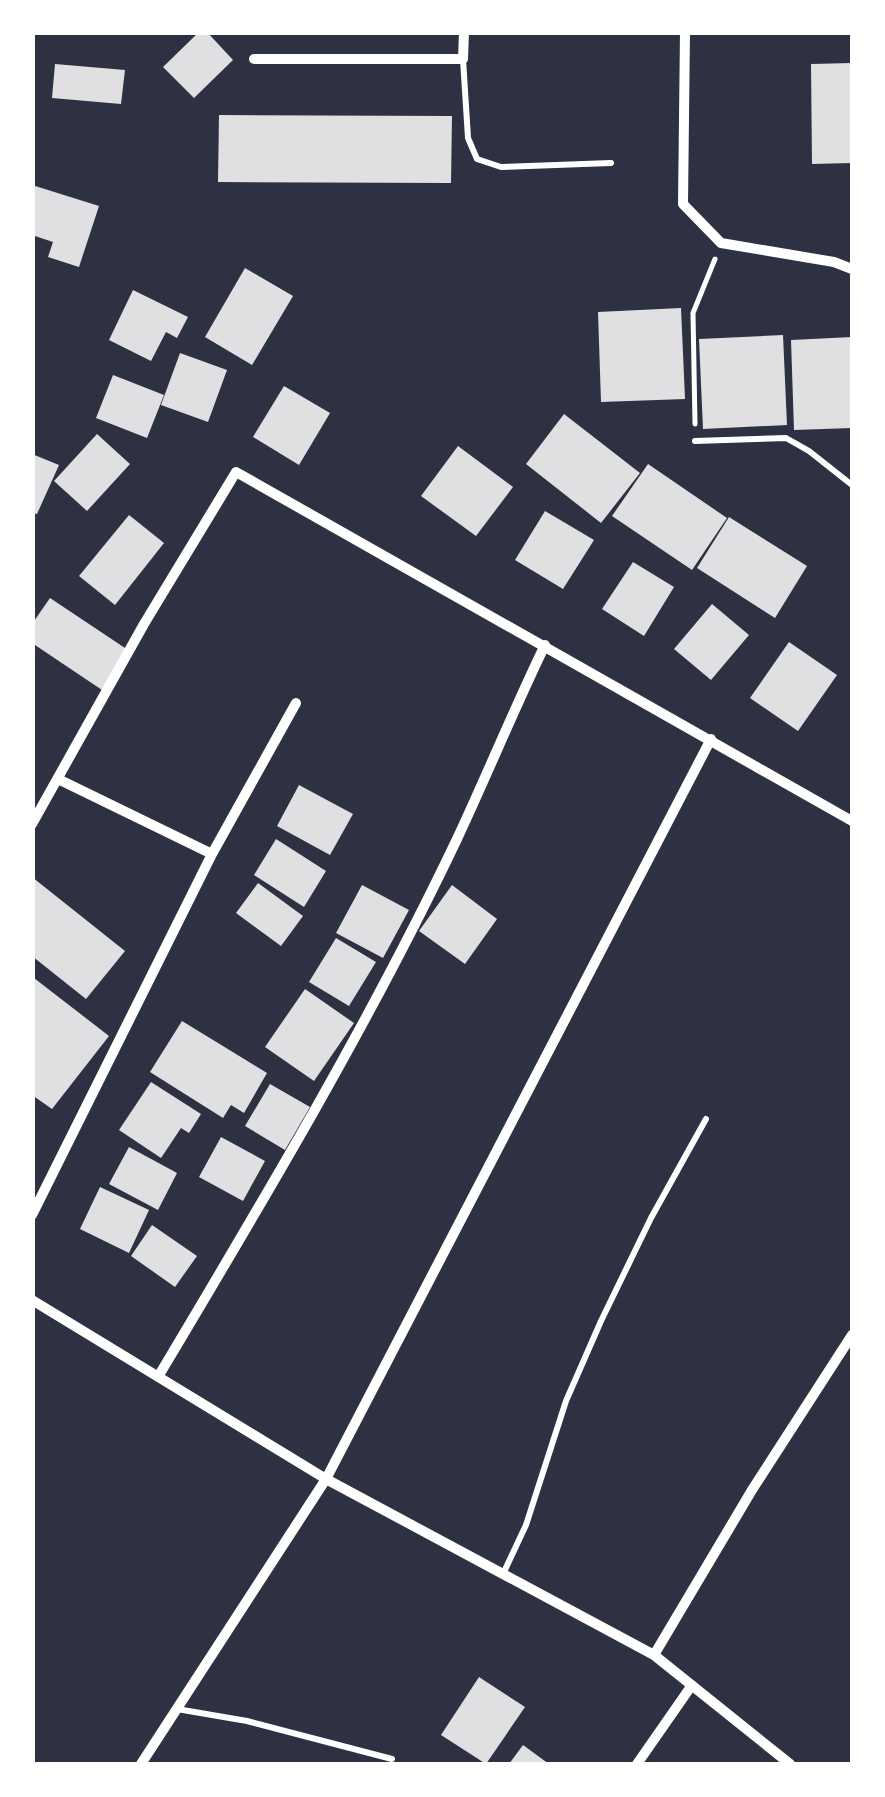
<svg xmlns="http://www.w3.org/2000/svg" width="885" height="1797" font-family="'DM Sans',sans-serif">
<rect width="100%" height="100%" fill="#2d3142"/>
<path fill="#e0e0e3" d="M 199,32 L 207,32 L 233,60 L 194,98 L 163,67 Z
M 852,63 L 852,163 L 812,164 L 811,64 Z
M 55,64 L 125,70 L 121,104 L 52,98 Z
M 219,115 L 452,116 L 451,183 L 218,182 Z
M 32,185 L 99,206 L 79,267 L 48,257 L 53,242 L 32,235 Z
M 245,268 L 293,296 L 252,365 L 205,337 Z
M 133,290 L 188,317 L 177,338 L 166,332 L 151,361 L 109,340 Z
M 681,308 L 685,399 L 601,402 L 598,312 Z
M 783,335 L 787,425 L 703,429 L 699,339 Z
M 852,337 L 852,428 L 794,430 L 791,340 Z
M 180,353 L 227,370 L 208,422 L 161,405 Z
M 113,375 L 164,395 L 147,438 L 96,418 Z
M 284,386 L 330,413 L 299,465 L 253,437 Z
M 564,414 L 640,473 L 601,523 L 526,464 Z
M 97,434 L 130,464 L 87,511 L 54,481 Z
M 458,446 L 513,487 L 476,536 L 421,496 Z
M 32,454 L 59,465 L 37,514 L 32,513 Z
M 648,464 L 727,518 L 692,570 L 612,516 Z
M 545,511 L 594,540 L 563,589 L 515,560 Z
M 129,515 L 164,543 L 115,605 L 79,576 Z
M 729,517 L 807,566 L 775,618 L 697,568 Z
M 633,562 L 674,587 L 644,636 L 602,609 Z
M 50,598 L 128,650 L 102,690 L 32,643 L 32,624 Z
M 712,604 L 749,635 L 711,680 L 674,649 Z
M 789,642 L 837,675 L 798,731 L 750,698 Z
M 299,785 L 353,814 L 330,855 L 277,826 Z
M 276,839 L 326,871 L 304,907 L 254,875 Z
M 32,877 L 125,951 L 86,999 L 32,956 Z
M 258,883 L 303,916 L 281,946 L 236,913 Z
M 362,885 L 409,910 L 383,958 L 336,933 Z
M 452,885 L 497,919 L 465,964 L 419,931 Z
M 336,938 L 376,962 L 349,1006 L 309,982 Z
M 34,978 L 109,1036 L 52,1109 L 32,1095 Z
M 305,989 L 354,1023 L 314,1081 L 265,1047 Z
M 182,1021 L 267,1073 L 244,1113 L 231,1105 L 223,1118 L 150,1072 Z
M 151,1082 L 201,1114 L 189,1133 L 181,1128 L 161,1158 L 119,1130 Z
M 270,1084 L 310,1107 L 285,1150 L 245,1126 Z
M 221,1137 L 265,1161 L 243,1201 L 199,1177 Z
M 129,1147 L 177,1173 L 158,1210 L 109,1184 Z
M 100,1187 L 149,1210 L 129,1253 L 80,1229 Z
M 152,1225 L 197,1256 L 175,1287 L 131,1256 Z
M 479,1677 L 525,1707 L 486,1764 L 441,1735 Z
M 523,1745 L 549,1764 L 509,1764 Z"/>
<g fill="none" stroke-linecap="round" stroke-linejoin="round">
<path stroke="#fff" stroke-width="5" d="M 695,424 L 693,313 L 715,259"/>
<path stroke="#fff" stroke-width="6" d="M 463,59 L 468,138 L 477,159 L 501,167 L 611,163
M 695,441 L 786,438 L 809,451 L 852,485
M 503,1574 L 526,1525 L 566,1401 L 601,1321 L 651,1218 L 706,1119
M 177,1709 L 247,1721 L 392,1759"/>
<path stroke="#fff" stroke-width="10" d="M 685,32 L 683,204 L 721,243 L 834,262 L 852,269
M 254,59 L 463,59 L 464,32
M 58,779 L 212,854
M 32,824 L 144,624 L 236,472 L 852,821
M 32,1215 L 212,854 L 296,703
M 32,1300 L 326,1479 L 654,1655 L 790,1764
M 158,1377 C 263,1201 369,1024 457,839 C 487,775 514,709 545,645
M 654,1655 L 752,1490 L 852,1335
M 141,1764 L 326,1479 L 711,739
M 637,1764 L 692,1685"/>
</g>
<rect width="885" height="1797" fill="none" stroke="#ffffff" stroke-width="70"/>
</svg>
